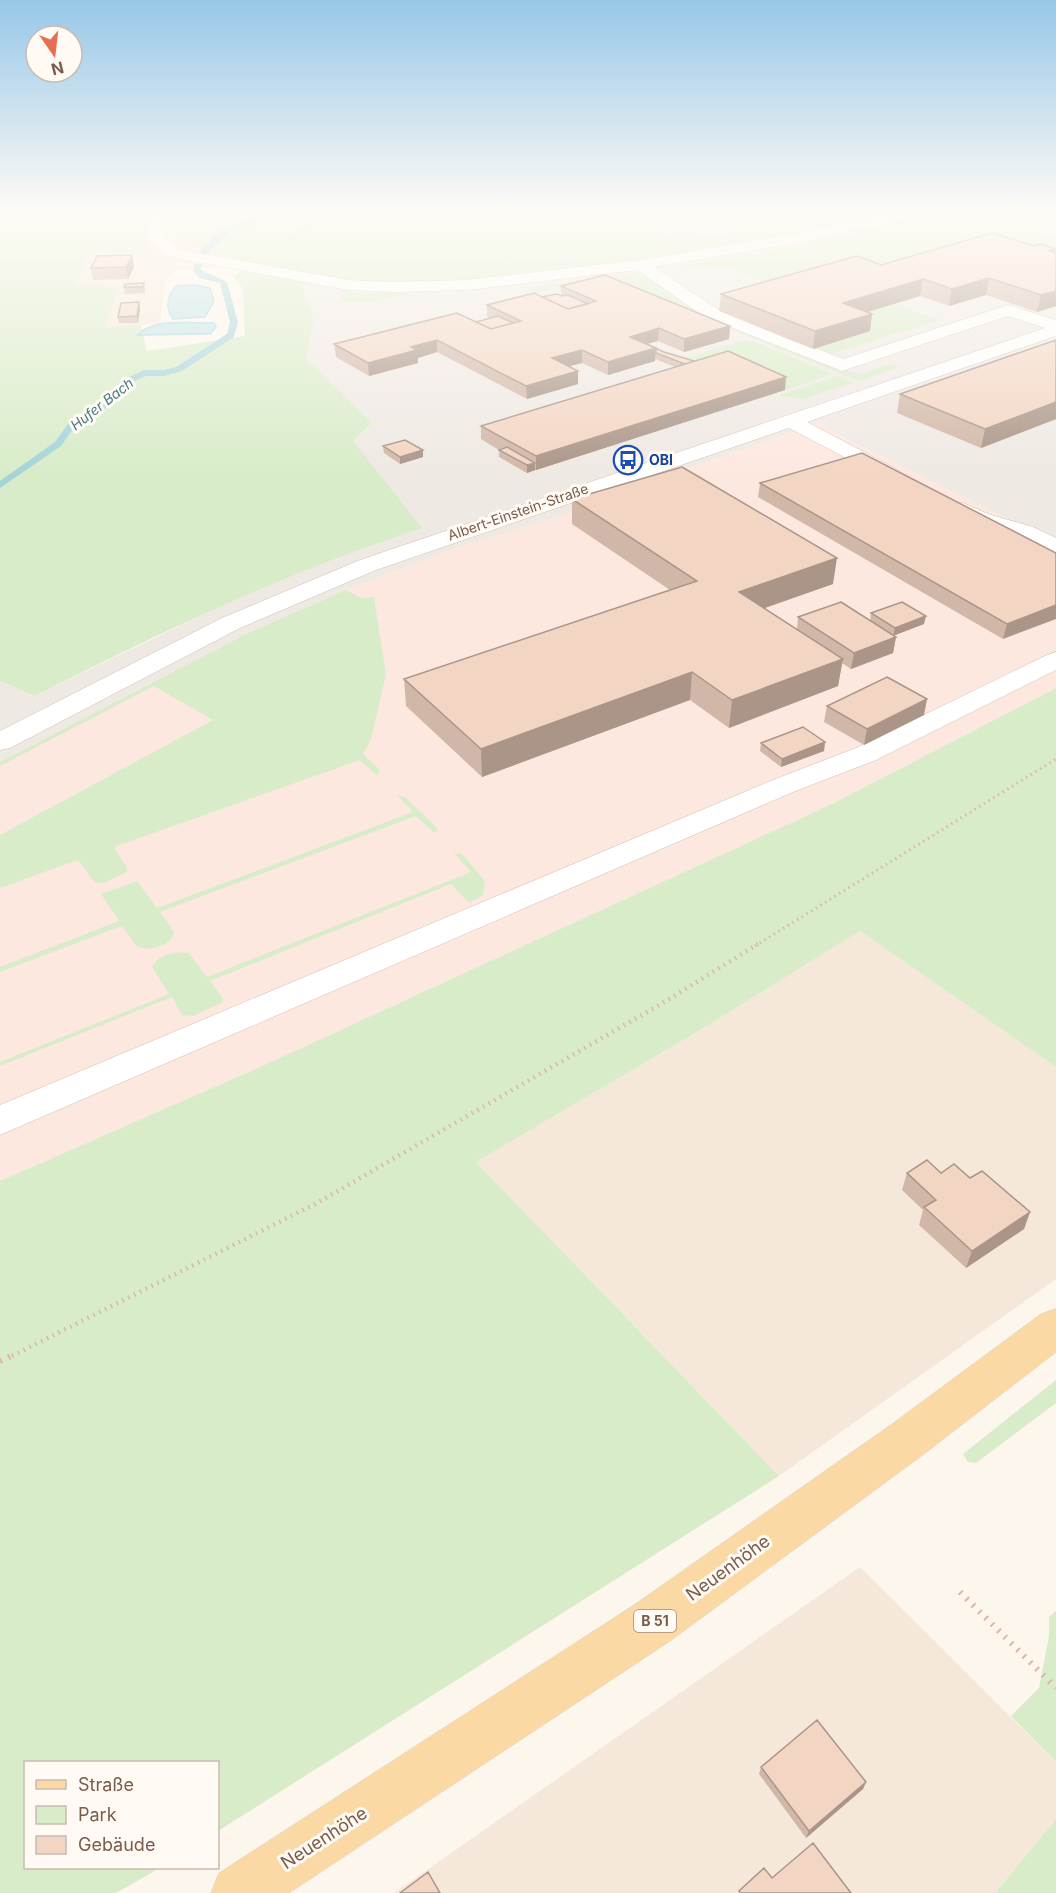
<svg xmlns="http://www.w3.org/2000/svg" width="1056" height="1893" font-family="Inter,sans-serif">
<rect width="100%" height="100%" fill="#fdf6ec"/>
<path fill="#f5e8da" d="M 143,212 L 254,212 L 175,226 L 187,242 L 228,258 L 223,267 L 175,270 L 165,283 L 160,324 L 104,327 L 75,286 L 91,251 L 141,229 Z
M 860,931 L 1056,1067 L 1056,1279 L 779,1476 L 476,1162 L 702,1029 Z
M 860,1567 L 1056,1762 L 1056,1819 L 995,1893 L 394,1893 Z"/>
<path fill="#fde8e0" d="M 822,422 L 833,432 L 1018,524 L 1056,555 L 1056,688 L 830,805 L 260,1067 L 0,1181 L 0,762 L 250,632 L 346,590 L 461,546 Z"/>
<path fill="#efe9e4" d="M 581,212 L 1056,212 L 1056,555 L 1018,524 L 833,432 L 822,422 L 682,470 L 686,479 L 461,546 L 346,590 L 250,632 L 0,762 L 0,681 L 35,696 L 245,594 L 362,547 L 421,528 L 353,441 L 372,423 L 305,359 L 314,320 L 302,285 L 487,279 L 796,222 L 710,236 L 675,240 Z"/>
<path fill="#d8ecc9" d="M 0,212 L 143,212 L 141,229 L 151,252 L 91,251 L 75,285 L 119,286 L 105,327 L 141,325 L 147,351 L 245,336 L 243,289 L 234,277 L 248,266 L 186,242 L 175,226 L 254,212 L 626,212 L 623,213 L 675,240 L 710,236 L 796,222 L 825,229 L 593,268 L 487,279 L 302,285 L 314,320 L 306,359 L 372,423 L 353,441 L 422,528 C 287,572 161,632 35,696 L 0,681 Z
M 846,212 L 903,212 L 845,224 L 815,217 Z
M 964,212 L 996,212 L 1005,215 L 998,220 L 1056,237 L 1056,266 L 787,290 L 726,267 L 668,268 L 783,249 Z
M 636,272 C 673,287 700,326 741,328 L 854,373 L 860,374 L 891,364 L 899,367 L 859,381 L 661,301 L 576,286 L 535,293 L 530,289 L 530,287 Z
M 349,293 L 414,293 L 369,302 L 342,301 L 340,297 Z
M 894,304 L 939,320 L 827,355 L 813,349 L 841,320 Z
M 745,340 L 755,342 L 833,374 L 785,390 L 703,371 L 682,359 Z
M 838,376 L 853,383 L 803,399 L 778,396 Z
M 346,590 L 361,598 L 374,597 L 386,675 L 371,739 L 363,754 L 379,769 L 379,774 L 376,775 L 360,760 L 114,847 L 127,868 L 127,872 L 104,883 L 94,882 L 78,860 L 0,888 L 0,835 L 213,720 L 154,686 L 0,766 L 0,762 L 250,632 Z
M 1056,688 L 1056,1067 L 860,931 L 702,1029 L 476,1162 L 779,1476 L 218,1831 L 218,1762 L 26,1762 L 26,1868 L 160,1868 L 116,1893 L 0,1893 L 0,1181 L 260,1067 L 830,805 Z
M 397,795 L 405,797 L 437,828 L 437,831 L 434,833 L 416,816 L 160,912 L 174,932 C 171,947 148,952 136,946 L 122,926 L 0,972 L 0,967 L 119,921 L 101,894 L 137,881 L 157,908 L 413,812 Z
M 454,853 L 462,854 L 485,881 L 483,895 L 469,903 L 451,884 L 210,981 L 223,999 L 222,1003 L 193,1016 L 182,1015 L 172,997 L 0,1066 L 0,1062 L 169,994 L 152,967 C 158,954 176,951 189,953 L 207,977 L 471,872 Z
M 1056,1380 L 1056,1403 L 976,1463 L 968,1462 L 963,1454 Z
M 1056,1611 L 1056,1762 L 1011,1716 L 1039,1688 L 1049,1636 L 1049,1617 Z
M 1056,1819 L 1056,1893 L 995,1893 Z"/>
<path fill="#bfe3e8" stroke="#a5d3da" stroke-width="1.5" d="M 195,285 L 210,288 L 214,301 L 205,317 L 173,319 C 165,308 167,296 176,286 Z
M 214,323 L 216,327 L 210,334 L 137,335 C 154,318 190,323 214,323 Z"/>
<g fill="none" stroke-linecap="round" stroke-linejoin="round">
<path fill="#a5d3da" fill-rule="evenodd" d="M 270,212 L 277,212 L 264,221 L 231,231 L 205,256 L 198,254 C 208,241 221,228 237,223 C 249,220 260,219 270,212 Z
M 195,264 L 201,264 L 201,270 L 227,282 L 238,322 L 234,337 L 182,371 L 164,376 L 146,376 L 135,381 L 98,415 L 76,425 L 61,446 L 0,488 L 0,481 L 55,442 L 70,421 L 92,411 L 129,377 L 144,370 L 164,370 L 176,367 L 227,334 L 230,322 L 220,283 L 200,278 L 193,271 Z"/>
<g stroke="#d1beb0" stroke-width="1">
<path id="minor" d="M 148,212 L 162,212 L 164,235 L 177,249 L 348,280 L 393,282 L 468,280 L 640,260 L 791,234 L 901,212 L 929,212 L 922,216 L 791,244 L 654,267 L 717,309 L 843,359 L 1008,305 L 1056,320 L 1056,336 L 807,422 L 900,471 L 904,475 L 900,479 L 893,481 L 886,479 L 789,428 L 376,570 L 240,628 L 10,748 L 0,750 L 0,731 L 222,618 L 360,560 L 1045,328 L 1008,316 L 842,371 L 705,317 L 637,270 L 468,290 L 393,292 L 348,290 L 166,256 L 148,235 Z
M 963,503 L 988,514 L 1033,527 L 1056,538 L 1056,554 C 1042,550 1030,542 1017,537 C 997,529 965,529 952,510 L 955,505 Z
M 1056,652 L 1056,670 L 876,760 L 793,792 L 0,1135 L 0,1105 L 773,780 L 856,748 L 1047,655 Z"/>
</g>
<g stroke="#dad1cd" stroke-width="1">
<path id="major" d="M 1056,1309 L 1056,1352 L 924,1454 L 670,1641 L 289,1893 L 211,1893 L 219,1873 L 634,1605 L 892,1424 L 1041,1314 Z"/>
</g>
<path stroke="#d9b8a5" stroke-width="2" stroke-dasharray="1 2" stroke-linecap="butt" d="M 292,243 L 291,240 L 319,212"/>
<path stroke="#d9b8a5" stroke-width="3" stroke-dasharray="1.5 4" stroke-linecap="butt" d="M 755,946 L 1056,759"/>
<path stroke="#d9b8a5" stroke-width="4.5" stroke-dasharray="1.5 5" stroke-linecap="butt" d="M 12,1356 L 315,1204 L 666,1001 L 758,944"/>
<path stroke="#d9b8a5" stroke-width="6" stroke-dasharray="2 7" stroke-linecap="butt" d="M 0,1361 L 15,1354
M 960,1592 L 1056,1688"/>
<use href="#minor" fill="#fff" fill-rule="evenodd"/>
<use href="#major" fill="#fbd9a5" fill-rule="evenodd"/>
</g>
<path fill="#d1b7a8" d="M 801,212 L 827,212 L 808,215 Z
M 1037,212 L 1056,212 L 1056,217 Z
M 1034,246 L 1056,249 L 1056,306 L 1037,312 L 986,295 L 949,306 L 920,296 L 868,312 L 872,314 L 870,331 L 813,349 L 719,311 L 721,294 L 881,265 Z
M 132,255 L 134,267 L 128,279 L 93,280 L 91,268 Z
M 144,283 L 145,290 L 145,293 L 125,294 L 124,287 Z
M 561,286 L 730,326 L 729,339 L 684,352 L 658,341 L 647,344 L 664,352 L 785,390 L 527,473 L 499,457 L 499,450 L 481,439 L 481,426 L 675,367 L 655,359 L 655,361 L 608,375 L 582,363 L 569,366 L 578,384 L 527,399 L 437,352 L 418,358 L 418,363 L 369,376 L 336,357 L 334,344 L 476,322 L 489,318 L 487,317 L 487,305 L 542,297 L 561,296 Z
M 139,302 L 140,308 L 138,323 L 119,323 L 118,317 Z
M 1056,340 L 1056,419 L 981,448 L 897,413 L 900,394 Z
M 383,446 L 423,457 L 400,464 L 384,453 Z
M 760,483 L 1056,553 L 1003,639 L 758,497 Z
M 572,499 L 833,584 L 764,608 L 797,629 L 798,617 L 870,621 L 871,613 L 924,624 L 894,635 L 896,637 L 893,653 L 851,669 L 842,663 L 838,686 L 729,728 L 690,700 L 482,777 L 406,706 L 404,679 L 670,590 L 572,524 Z
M 827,706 L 924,715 L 864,745 L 824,722 Z
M 825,742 L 824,751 L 781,767 L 760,751 L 761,743 Z
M 907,1173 L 941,1173 L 970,1178 L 1030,1212 L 1024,1229 L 966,1268 L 919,1225 L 923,1210 L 902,1190 Z
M 761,1767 L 866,1782 L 863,1789 L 806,1838 L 759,1774 Z"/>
<path fill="#aa9588" d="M 809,212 L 827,212 L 808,215 Z
M 132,255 L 134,267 L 128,279 L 126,267 Z
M 989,278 L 986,295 L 949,306 L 952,289 Z
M 923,279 L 920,296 L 841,320 L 843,303 Z
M 1056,291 L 1056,306 L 1037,312 L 1041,295 Z
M 139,302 L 140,308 L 138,323 L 137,316 Z
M 872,314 L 870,331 L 813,349 L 815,331 Z
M 730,326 L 729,339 L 684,352 L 684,339 Z
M 659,328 L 658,341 L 639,346 L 630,337 Z
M 437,340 L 437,352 L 418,358 L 418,363 L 369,376 L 368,363 L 411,347 Z
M 656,348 L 655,361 L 608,375 L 608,362 Z
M 582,350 L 582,363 L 552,371 L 552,358 Z
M 578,371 L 578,384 L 527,399 L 526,386 Z
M 786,377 L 785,390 L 536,470 L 536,456 Z
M 1056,402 L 1056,419 L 981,448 L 985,429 Z
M 423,450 L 423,457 L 400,464 L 400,457 Z
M 535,463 L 535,470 L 527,473 L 527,465 Z
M 837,558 L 833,584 L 736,618 L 739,592 Z
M 1056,605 L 1056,619 L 1003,639 L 1007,624 Z
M 926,616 L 924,624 L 893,636 L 895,628 Z
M 896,637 L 893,653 L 851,669 L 854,653 Z
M 843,659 L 838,686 L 729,728 L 732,700 Z
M 692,672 L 690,700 L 482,777 L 481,749 Z
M 927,699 L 924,715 L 864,745 L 867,729 Z
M 825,742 L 824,751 L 781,767 L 782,759 Z
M 1030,1212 L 1024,1229 L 966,1268 L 972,1251 Z
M 866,1782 L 863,1789 L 806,1838 L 809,1831 Z"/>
<path fill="#f3d5c3" stroke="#aa9588" stroke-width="1.5" d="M 992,233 L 1034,246 L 1041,244 L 1056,249 L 1050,251 L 1056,253 L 1056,291 L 1041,295 L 989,278 L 952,289 L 923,279 L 843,303 L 872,314 L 815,331 L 721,294 L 857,256 L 881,265 Z
M 132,255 L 126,267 L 91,268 L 97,256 Z
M 605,275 L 730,326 L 684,339 L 659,328 L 630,337 L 656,348 L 608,362 L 582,350 L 552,358 L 578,371 L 526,386 L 437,340 L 411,347 L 417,350 L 368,363 L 334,344 L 457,313 L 491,329 L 521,321 L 487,305 L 534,293 L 568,309 L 596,301 L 561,286 Z
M 144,283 L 143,287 L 124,287 L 125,284 Z
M 556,294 L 562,296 L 568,295 L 588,304 L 568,309 L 542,297 Z
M 139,302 L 137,316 L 118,317 L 121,303 Z
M 498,316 L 513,323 L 491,329 L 476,322 Z
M 638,340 L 664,352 L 694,361 L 685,364 L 656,353 L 656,348 Z
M 1056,340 L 1056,402 L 985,429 L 900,394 Z
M 728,351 L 786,377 L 536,456 L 481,426 Z
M 405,440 L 423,450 L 400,457 L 383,446 Z
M 507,447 L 535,463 L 527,465 L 499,450 Z
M 862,453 L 1056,553 L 1056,605 L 1007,624 L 760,483 Z
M 682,467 L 837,558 L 739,592 L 843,659 L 732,700 L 692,672 L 481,749 L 404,679 L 697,581 L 572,499 Z
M 841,602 L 896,637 L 854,653 L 798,617 Z
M 902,602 L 926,616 L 895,628 L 871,613 Z
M 887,677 L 927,699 L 867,729 L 827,706 Z
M 803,727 L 825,742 L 782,759 L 761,743 Z
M 927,1160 L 941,1173 L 954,1164 L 970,1178 L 982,1171 L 1030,1212 L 972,1251 L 924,1207 L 936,1200 L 907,1173 Z
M 817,1720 L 866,1782 L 809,1831 L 761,1767 Z
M 813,1843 L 851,1893 L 740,1893 L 739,1891 L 764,1868 L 772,1878 Z
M 428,1872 L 440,1893 L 400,1893 Z"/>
<linearGradient id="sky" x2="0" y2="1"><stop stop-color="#97c7e8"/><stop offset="0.44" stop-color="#fefbf6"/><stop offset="1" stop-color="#fefbf6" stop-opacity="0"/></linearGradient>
<rect width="1056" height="477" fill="url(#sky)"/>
<defs>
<g id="bus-ring" transform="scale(1.5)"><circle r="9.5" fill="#fffaf3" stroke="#1a4fb4" stroke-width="1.5"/><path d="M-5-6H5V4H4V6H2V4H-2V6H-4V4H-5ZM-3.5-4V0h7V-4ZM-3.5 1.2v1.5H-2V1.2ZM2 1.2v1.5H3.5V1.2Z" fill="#1a4fb4"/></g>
</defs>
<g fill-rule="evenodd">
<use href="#bus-ring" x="628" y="460"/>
</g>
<g text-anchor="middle" stroke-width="6" stroke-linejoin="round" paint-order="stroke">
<g font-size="14" font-style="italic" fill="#437c86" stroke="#fffaf3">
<text transform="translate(102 404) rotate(-38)" y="5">Hufer Bach</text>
</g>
<g font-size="14" font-weight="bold" fill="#164399" stroke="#fffaf3" text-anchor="start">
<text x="649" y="465">OBI</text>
</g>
<g font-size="14" fill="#7a5c4d" stroke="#fffaf3">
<text transform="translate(518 512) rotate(-19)" y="5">Albert-Einstein-Straße</text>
</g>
<rect fill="#fffaf3" stroke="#a28b7f" stroke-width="1.5" x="634" y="1610" width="42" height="22" rx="4.5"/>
<g font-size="14" font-weight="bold" fill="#7a5c4d">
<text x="655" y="1626">B 51</text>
</g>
<g font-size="18" fill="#7a5c4d" stroke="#fffaf3">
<text transform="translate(728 1568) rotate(-36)" y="6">Neuenhöhe</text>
<text transform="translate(324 1838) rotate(-33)" y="6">Neuenhöhe</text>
</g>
</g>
<rect x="24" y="1761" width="195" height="108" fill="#fffaf3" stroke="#cabbb1" stroke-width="1.5"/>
<rect x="36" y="1780" width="30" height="9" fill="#fbd9a5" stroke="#cabbb1" stroke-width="1.5"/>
<text x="78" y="1791" font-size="18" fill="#7a5c4d">Straße</text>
<rect x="36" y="1806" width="30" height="18" fill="#d8ecc9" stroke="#cabbb1" stroke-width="1.5"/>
<text x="78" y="1821" font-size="18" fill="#7a5c4d">Park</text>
<rect x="36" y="1836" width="30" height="18" fill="#f3d5c3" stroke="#cabbb1" stroke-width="1.5"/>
<text x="78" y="1851" font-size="18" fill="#7a5c4d">Gebäude</text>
<g transform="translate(54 54) rotate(166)"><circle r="28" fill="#fffaf3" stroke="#cabbb1" stroke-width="1.5"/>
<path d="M0-4.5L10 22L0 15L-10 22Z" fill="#e76f51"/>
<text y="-9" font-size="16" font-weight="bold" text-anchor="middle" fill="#7a5c4d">N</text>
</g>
</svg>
